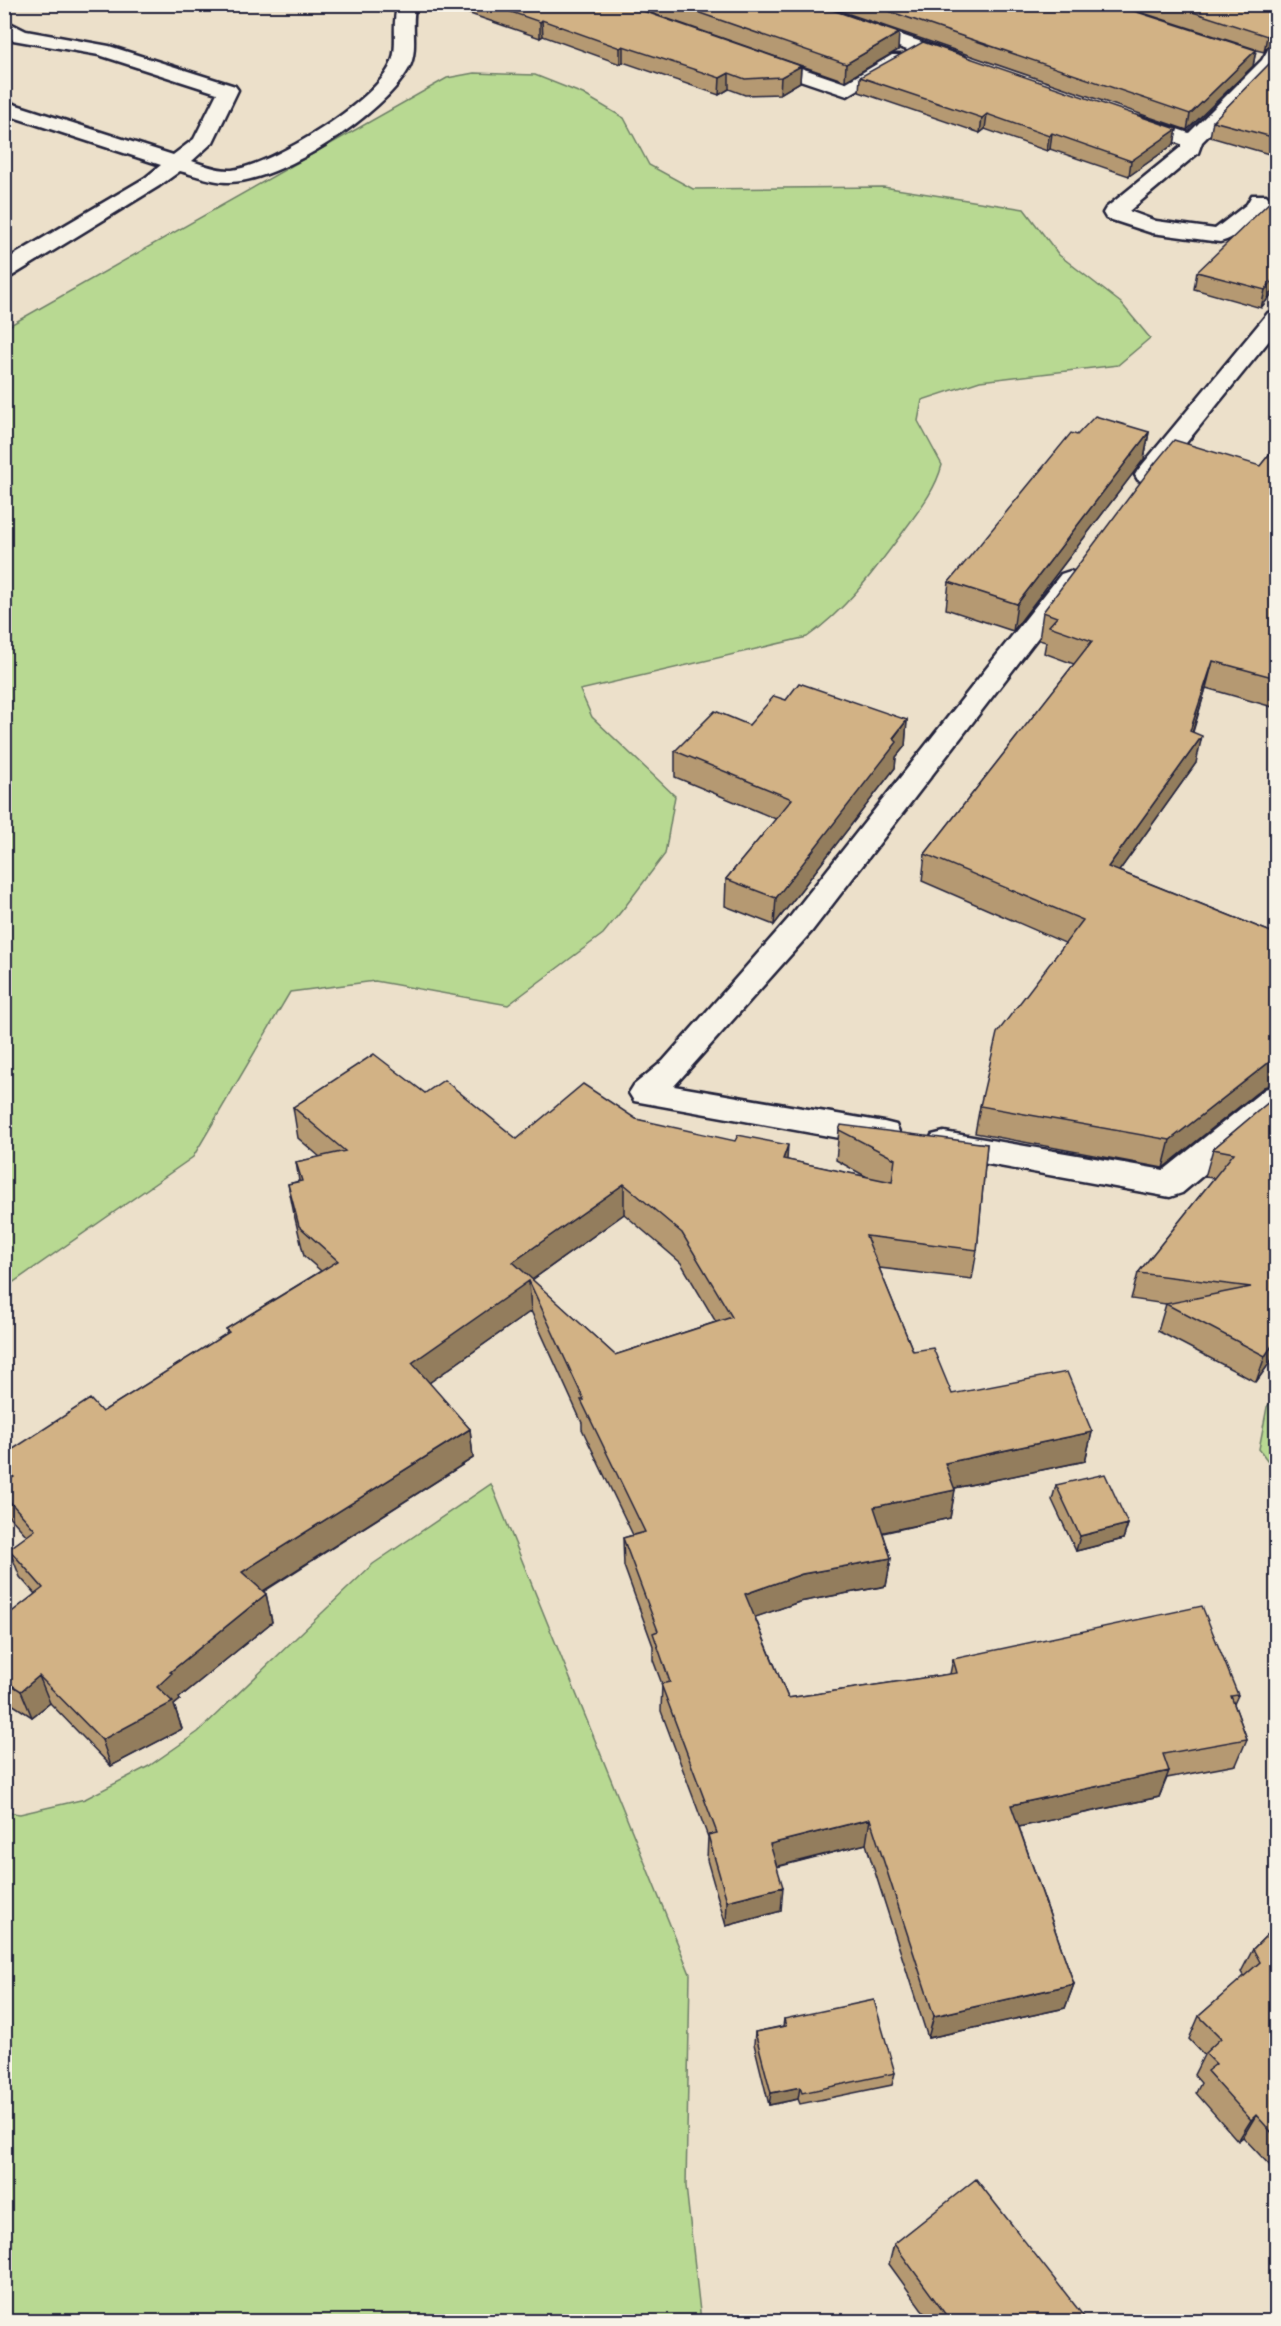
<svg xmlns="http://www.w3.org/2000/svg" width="1281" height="2326" font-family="'Architects Daughter',sans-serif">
<rect width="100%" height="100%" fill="#ece0ca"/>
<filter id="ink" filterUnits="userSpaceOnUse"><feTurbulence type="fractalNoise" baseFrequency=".0167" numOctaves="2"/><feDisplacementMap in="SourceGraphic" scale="12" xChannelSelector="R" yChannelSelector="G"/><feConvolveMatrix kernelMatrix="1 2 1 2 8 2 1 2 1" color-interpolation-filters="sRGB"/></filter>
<g filter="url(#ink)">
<path fill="#b8d992" stroke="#6d7e66" stroke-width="1.5" d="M 474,73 L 535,75 L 583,94 L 624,118 L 649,165 L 693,189 L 883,187 L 1024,209 L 1059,255 L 1121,303 L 1150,338 L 1118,365 L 980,381 L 922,400 L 918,421 L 942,465 C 935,491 919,510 903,532 C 874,571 847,609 807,637 L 580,690 L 592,717 L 675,796 L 665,854 L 624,908 L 603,934 L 508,1005 L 375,981 L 290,992 L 193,1157 L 5,1288 L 5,328 L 447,78 Z
M 1276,1394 L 1276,1472 L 1259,1449 L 1267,1407 Z
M 491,1484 L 690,1974 L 686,2186 L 701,2321 L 5,2321 L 5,1812 L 20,1814 L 85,1799 L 149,1766 L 198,1732 L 373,1564 Z"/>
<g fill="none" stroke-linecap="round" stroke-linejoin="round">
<g stroke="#22223b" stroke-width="5">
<path id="street" d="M 398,4 L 416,4 C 410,24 419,49 409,68 C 385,113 280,183 228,182 C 212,182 195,175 180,171 L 159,186 L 12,276 L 4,277 L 4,261 L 145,178 L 161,165 L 4,114 L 4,101 L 173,155 L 194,139 L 217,93 L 99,55 L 13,40 L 4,35 L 4,20 L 26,31 L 109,46 L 235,86 L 238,90 L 213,142 L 192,161 C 204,165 219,171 232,170 C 272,165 375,102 391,64 C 399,46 391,24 398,4 Z
M 783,4 L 812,4 L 965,57 L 968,61 L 965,65 L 951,65 L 785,8 Z
M 1276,46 L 1276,67 L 1202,142 L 1198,153 L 1129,211 L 1156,221 L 1215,229 L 1247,204 L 1252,195 L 1266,195 L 1270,199 C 1263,216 1238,238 1220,242 L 1152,233 L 1106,218 L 1103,213 L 1106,208 L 1181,147 L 1181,144 L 1127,125 L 1124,121 L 1127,117 L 1141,117 L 1189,133 L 1262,60 L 1269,48 Z
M 757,53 L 845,83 L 892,55 L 906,55 L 909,59 L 847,96 L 750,63 L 747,59 Z
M 1276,311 L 1276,332 L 1156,480 L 1147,482 L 1138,480 L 1135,475 L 1138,470 L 1268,313 Z
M 1070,571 L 1079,574 L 1083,579 L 1079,584 L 812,931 L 674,1086 L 884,1122 L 896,1125 L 900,1134 L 896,1143 L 884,1146 L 634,1101 L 629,1093 L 634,1085 L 663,1061 L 790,917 L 1061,574 Z
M 1276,1085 L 1276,1114 L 1182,1193 L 1170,1197 L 944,1156 L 932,1153 L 928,1144 L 932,1135 L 944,1132 L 1164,1170 L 1265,1089 Z"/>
</g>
<use href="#street" fill="#f7f3e8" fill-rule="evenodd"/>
</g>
<path fill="#b59972" stroke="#22223b" stroke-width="1.5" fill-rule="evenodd" d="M 368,4 L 396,4 L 395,6 L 368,8 Z
M 441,4 L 623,4 L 801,66 L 800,82 L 780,94 L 745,95 L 729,89 L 719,95 L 623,62 L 620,64 L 543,36 L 540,38 Z
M 631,4 L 815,4 L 898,50 L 845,81 L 631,6 Z
M 820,4 L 1112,4 L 1255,49 L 1115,4 L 1276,4 L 1268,46 L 1264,52 L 1256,50 L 1253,66 L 1187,130 Z
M 1276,57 L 1276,156 L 1210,137 L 1213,121 Z
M 860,77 L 1177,129 L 1174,144 L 1129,176 L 1050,149 L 1047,151 L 985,129 L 980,133 L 859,92 Z
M 1197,272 L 1276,288 L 1261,308 L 1194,289 Z
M 1149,432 L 1144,459 L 1013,631 L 946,609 L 949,582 L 1077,435 Z
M 1276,446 L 1276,708 L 1206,688 L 1193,732 L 1196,763 L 1119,871 L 1276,934 L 1276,1083 L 1264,1087 L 1163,1168 L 975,1133 L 980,1106 L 1065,943 L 922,881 L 925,854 L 1074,664 L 1044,653 L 1046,642 L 1039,640 L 1043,612 L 1260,466 Z
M 786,700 L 907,720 L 905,746 L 896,757 L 895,768 L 774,925 L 725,906 L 726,879 L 776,819 L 675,777 L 675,751 L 749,725 Z
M 425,1093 L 517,1139 L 636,1119 L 787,1160 L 867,1177 L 836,1160 L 839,1130 L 987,1144 L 977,1250 L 972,1279 L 879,1268 L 913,1351 L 952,1394 L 1092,1432 L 1085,1461 L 955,1488 L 950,1518 L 883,1533 L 891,1558 L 886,1586 L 799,1602 L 755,1617 L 788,1698 L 950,1674 L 953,1659 L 1238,1695 L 1234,1704 L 1247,1739 L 1236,1765 L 1167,1778 L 1159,1797 L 1019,1827 L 1074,1984 L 1065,2008 L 928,2038 L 866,1844 L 777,1867 L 781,1911 L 726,1926 L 707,1860 L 708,1837 L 661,1711 L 662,1684 L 653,1660 L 653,1646 L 624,1566 L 623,1538 L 633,1535 L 582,1429 L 582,1423 L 531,1311 L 429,1383 L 470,1429 L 473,1458 L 263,1592 L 266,1594 L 272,1622 L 179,1698 L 180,1700 L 174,1705 L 182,1729 L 111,1766 L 50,1703 L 32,1717 L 4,1699 L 4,1618 L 35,1594 L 20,1577 L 9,1549 L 27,1536 L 8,1515 L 4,1505 L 4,1482 L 7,1481 L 4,1474 L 4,1455 L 102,1412 L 227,1334 L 226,1329 L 321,1271 L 304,1256 L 294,1214 L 288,1184 L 299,1181 L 296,1162 L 320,1157 L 298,1138 L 293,1107 ZM 624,1214 L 681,1263 L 716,1322 L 615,1355 L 532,1280 Z
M 1276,1096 L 1276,1354 L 1256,1382 L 1158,1331 L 1166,1304 L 1131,1299 L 1138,1273 L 1214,1178 L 1205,1177 L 1213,1149 Z
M 1056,1485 L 1128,1524 L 1123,1539 L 1076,1551 L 1052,1500 Z
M 1276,1926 L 1276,2172 L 1243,2137 L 1238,2141 L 1196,2093 L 1201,2083 L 1194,2075 L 1204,2055 L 1189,2039 L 1199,2016 L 1244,1977 L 1241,1972 L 1253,1949 Z
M 784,2019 L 895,2073 L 892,2085 L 800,2104 L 798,2099 L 769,2105 L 754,2044 L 755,2032 L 783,2026 Z
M 894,2244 L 1088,2322 L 931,2322 L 889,2264 Z"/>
<path fill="#937d5d" stroke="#22223b" stroke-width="1.5" d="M 542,20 L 543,36 L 540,38 L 540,22 Z
M 1276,29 L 1276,44 L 1268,46 L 1264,52 L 1267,36 L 1272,30 Z
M 899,33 L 898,50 L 845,81 L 846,64 Z
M 623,46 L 623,62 L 620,64 L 620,48 Z
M 1256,50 L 1253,66 L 1187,130 L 1190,114 Z
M 801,66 L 800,82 L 780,94 L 781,77 Z
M 729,73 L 729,89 L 719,95 L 720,78 Z
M 987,114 L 985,129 L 980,133 L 982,118 Z
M 1177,129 L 1174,144 L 1129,176 L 1131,161 Z
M 1052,133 L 1050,149 L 1047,151 L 1049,136 Z
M 1276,276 L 1276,288 L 1261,308 L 1265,290 Z
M 1149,432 L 1144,459 L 1013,631 L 1017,604 Z
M 1213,661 L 1206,688 L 1184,759 L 1190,731 Z
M 907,720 L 905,746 L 896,757 L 895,768 L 774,925 L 776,898 Z
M 1202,736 L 1196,763 L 1102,895 L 1108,867 Z
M 1276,1058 L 1276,1083 L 1264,1087 L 1163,1168 L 1170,1140 L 1272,1060 Z
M 788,1145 L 786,1175 L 783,1159 Z
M 624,1184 L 624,1214 L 529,1282 L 531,1311 L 416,1392 L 412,1363 L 513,1262 Z
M 1276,1340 L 1276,1354 L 1256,1382 L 1265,1356 Z
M 470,1429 L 473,1458 L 249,1600 L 242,1572 Z
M 1092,1432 L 1085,1461 L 940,1491 L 945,1463 Z
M 955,1490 L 950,1518 L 870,1535 L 874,1507 Z
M 1128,1524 L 1123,1539 L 1076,1551 L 1080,1536 Z
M 891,1558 L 886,1586 L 799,1602 L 744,1621 L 745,1594 L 802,1574 Z
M 266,1594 L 272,1622 L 179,1698 L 180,1700 L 174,1705 L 182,1729 L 111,1766 L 102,1740 L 170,1672 Z
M 39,1676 L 50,1703 L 32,1717 L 21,1691 Z
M 1169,1771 L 1159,1797 L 1004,1830 L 1011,1805 Z
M 870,1819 L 866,1844 L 767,1869 L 770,1844 Z
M 783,1887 L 781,1911 L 726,1926 L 727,1901 Z
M 1074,1984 L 1065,2008 L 928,2038 L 934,2016 Z
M 800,2087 L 798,2099 L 769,2105 L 771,2093 Z
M 1256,2115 L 1243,2137 L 1238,2141 L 1251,2120 Z"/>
<path fill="#d2b285" stroke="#22223b" stroke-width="1.5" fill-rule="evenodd" d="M 488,4 L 623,4 L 801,66 L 781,77 L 745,79 L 729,73 L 720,78 L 623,46 L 620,48 L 542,20 L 540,22 Z
M 674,4 L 815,4 L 899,33 L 846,64 Z
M 868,4 L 1112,4 L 1256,50 L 1190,114 Z
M 1168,4 L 1276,4 L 1276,29 L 1272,30 L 1267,36 Z
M 923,42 L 1177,129 L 1131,161 L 1052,133 L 1049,136 L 987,114 L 982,118 L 860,77 Z
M 1276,57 L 1276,138 L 1213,121 Z
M 1276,196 L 1276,276 L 1265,290 L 1197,272 Z
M 1095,416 L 1149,432 L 1017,604 L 949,582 L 1071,433 L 1077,435 Z
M 1174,440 L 1260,466 L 1276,446 L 1276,678 L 1213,661 L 1190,731 L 1202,736 L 1108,867 L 1276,934 L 1276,1058 L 1272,1060 L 1170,1140 L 980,1106 L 997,1033 L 1083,920 L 925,854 L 1092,641 L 1049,626 L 1057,617 L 1043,612 L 1151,468 Z
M 799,683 L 907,720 L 893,738 L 897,742 L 776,898 L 726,879 L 792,799 L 675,751 L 715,711 L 749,725 L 774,696 L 786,700 Z
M 374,1054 L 425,1093 L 444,1080 L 517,1139 L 583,1084 L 636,1119 L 735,1141 L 738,1135 L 788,1145 L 783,1159 L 892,1182 L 895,1159 L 839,1130 L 841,1125 L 987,1144 L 977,1250 L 866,1236 L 913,1351 L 933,1348 L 952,1394 L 1067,1372 L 1092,1432 L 945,1463 L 955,1490 L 874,1507 L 891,1558 L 802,1574 L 745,1594 L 788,1698 L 957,1673 L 953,1659 L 1202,1606 L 1238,1695 L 1231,1696 L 1247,1739 L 1163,1754 L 1169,1771 L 1011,1805 L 1074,1984 L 934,2016 L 870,1819 L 770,1844 L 783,1887 L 727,1901 L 708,1835 L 717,1833 L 661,1684 L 670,1682 L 653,1633 L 658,1631 L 623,1538 L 645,1532 L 581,1400 L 584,1400 L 529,1281 L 412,1363 L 470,1429 L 242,1572 L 266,1594 L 170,1672 L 172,1673 L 157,1687 L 173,1702 L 102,1740 L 39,1676 L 21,1691 L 4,1680 L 4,1618 L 43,1588 L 9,1549 L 35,1530 L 4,1495 L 4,1482 L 14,1477 L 4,1466 L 4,1455 L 90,1399 L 102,1412 L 229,1332 L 226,1329 L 338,1261 L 299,1226 L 288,1184 L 302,1181 L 296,1162 L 345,1151 L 293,1107 ZM 624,1184 L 682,1233 L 732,1317 L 615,1355 L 513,1262 Z
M 1276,1096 L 1276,1290 L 1275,1290 L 1276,1291 L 1276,1340 L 1265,1356 L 1166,1304 L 1251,1287 L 1138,1273 L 1234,1153 L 1213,1149 Z
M 1105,1474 L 1128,1524 L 1080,1536 L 1056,1485 Z
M 1276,1926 L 1276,2137 L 1256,2115 L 1251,2120 L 1207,2071 L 1216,2064 L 1205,2053 L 1221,2038 L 1199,2016 L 1260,1962 L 1253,1949 Z
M 874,2000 L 895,2073 L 802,2093 L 800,2087 L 771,2093 L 755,2032 L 786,2026 L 784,2019 Z
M 976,2179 L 1088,2322 L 951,2322 L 894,2244 Z"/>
</g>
<rect width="1281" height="2326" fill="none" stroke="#f7f3e8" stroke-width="24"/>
<rect x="12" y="12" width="1257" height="2302" fill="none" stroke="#22223b" stroke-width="2" filter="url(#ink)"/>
</svg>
